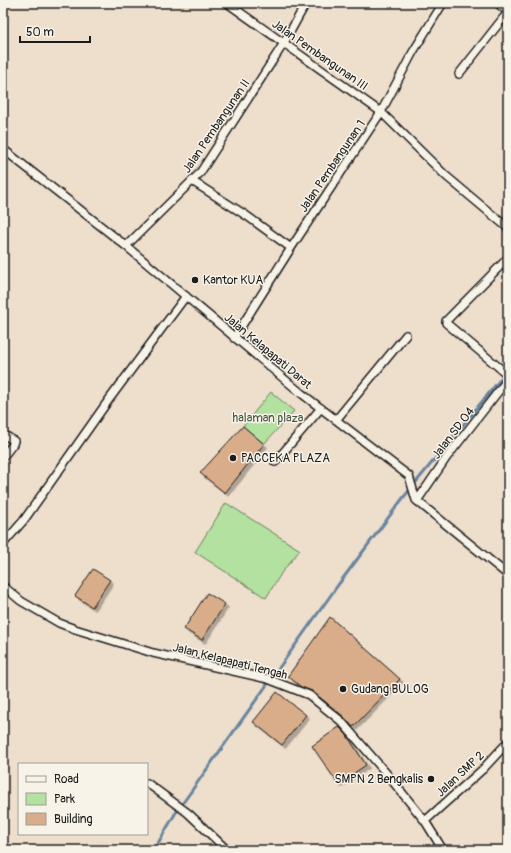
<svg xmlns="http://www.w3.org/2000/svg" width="511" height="853" font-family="Pangolin,sans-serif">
<defs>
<filter id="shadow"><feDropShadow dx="3.5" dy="3.5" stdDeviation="0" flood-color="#0004"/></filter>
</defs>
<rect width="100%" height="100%" fill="#eedecc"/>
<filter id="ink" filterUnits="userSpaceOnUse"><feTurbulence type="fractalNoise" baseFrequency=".025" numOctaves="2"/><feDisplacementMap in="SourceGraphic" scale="8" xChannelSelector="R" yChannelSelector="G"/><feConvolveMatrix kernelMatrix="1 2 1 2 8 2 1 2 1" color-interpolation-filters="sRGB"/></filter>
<g filter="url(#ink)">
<path fill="#b3e19f" stroke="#687e5e" d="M 271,392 L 294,411 L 264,444 L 243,426 Z
M 226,503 L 300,550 L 282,572 L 266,598 L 195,552 Z"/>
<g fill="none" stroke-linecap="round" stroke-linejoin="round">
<path stroke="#67859f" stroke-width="3" d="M 154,850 L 175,814 L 338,585 L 403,498 L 508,370"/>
</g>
<path fill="#d9ad8a" stroke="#1c1c1c" filter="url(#shadow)" d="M 243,426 L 264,444 L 225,493 L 200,473 Z
M 93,569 L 110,580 L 92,607 L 75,596 Z
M 207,593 L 225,604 L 202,640 L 184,629 Z
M 330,617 L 400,679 L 353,727 L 344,717 L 312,691 L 301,687 L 288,676 Z
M 277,692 L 306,715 L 282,745 L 253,722 Z
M 339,727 L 346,734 L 366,765 L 338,784 L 312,746 Z"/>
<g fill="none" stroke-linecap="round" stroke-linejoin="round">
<g stroke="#1c1c1c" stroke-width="10">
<path id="street" d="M 227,3 L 381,112 L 446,176 L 508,228
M 497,3 L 508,12
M 459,74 L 508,12
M 3,149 L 126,246 L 301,393 L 409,476 L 416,500 L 508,575
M 192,181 L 247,216 L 291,248
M 126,246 L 200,173 L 284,43 L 306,3
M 508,258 L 446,321 L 446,323 L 508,375
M 234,338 L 291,248 L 381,112 L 413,52 L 443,3
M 336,420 L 406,335
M 3,434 L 14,441 L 13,444 L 3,457
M 275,462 L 321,408
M 417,501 L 447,457 L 508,379
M 3,544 L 24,520 L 108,401 L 186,296
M 3,586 L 21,601 L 59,623 L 75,629 L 153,653 L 268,679 L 309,695 L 341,721 L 386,773 L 425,821 L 443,850
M 147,783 L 188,813 L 227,850
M 425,821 L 483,769 L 508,742"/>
</g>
<use href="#street" stroke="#f7f3e8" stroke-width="7"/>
</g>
</g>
<g fill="#1c1c1c" stroke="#f7f3e8" stroke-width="1.5">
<circle cx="195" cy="280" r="4"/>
<circle cx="233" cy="458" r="4"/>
<circle cx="343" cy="689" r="4"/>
<circle cx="431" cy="779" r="4"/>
</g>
<g text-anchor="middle" stroke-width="3" stroke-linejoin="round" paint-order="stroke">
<g font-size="12" fill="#1c1c1c" stroke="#f7f3e8">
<text transform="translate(320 55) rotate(35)" y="4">Jalan Pembangunan III</text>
<text transform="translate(216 126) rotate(-56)" y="4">Jalan Pembangunan II</text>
<text transform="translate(332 166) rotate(-56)" y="4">Jalan Pembangunan 1</text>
<text transform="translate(268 351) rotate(40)" y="4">Jalan Kelapapati Darat</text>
<text transform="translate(453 433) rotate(-53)" y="4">Jalan SD 04</text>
<text transform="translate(230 661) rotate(14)" y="4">Jalan Kelapapati Tengah</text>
<text transform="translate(460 774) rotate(-43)" y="4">Jalan SMP 2</text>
</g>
<g font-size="12" fill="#1c1c1c" stroke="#f7f3e8" text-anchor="start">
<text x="203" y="284">Kantor KUA</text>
<text x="241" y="462">PACCEKA PLAZA</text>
<text x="351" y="693">Gudang BULOG</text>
<text x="423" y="783" text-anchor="end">SMPN 2 Bengkalis</text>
</g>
<g font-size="12" fill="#495743" stroke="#f7f3e8">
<text x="268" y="422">halaman plaza</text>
</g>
</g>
<rect width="511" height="853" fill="none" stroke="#f7f3e8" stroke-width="16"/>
<rect x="8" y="8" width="495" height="837" fill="none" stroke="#1c1c1c" stroke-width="1.5" filter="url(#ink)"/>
<rect x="18" y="763" width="130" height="72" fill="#f7f3e8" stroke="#9f9d96"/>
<rect x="26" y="776" width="20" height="6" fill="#f7f3e8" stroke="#9f9d96"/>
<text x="54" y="783" font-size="12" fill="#1c1c1c">Road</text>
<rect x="26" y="793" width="20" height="12" fill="#b3e19f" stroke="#9f9d96"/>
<text x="54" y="803" font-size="12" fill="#1c1c1c">Park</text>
<rect x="26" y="813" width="20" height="12" fill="#d9ad8a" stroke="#9f9d96"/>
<text x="54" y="823" font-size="12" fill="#1c1c1c">Building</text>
<path d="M20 36v6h70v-6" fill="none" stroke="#1c1c1c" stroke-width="2"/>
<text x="26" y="36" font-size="12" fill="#1c1c1c" stroke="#f7f3e8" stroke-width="3" paint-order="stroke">50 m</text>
</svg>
